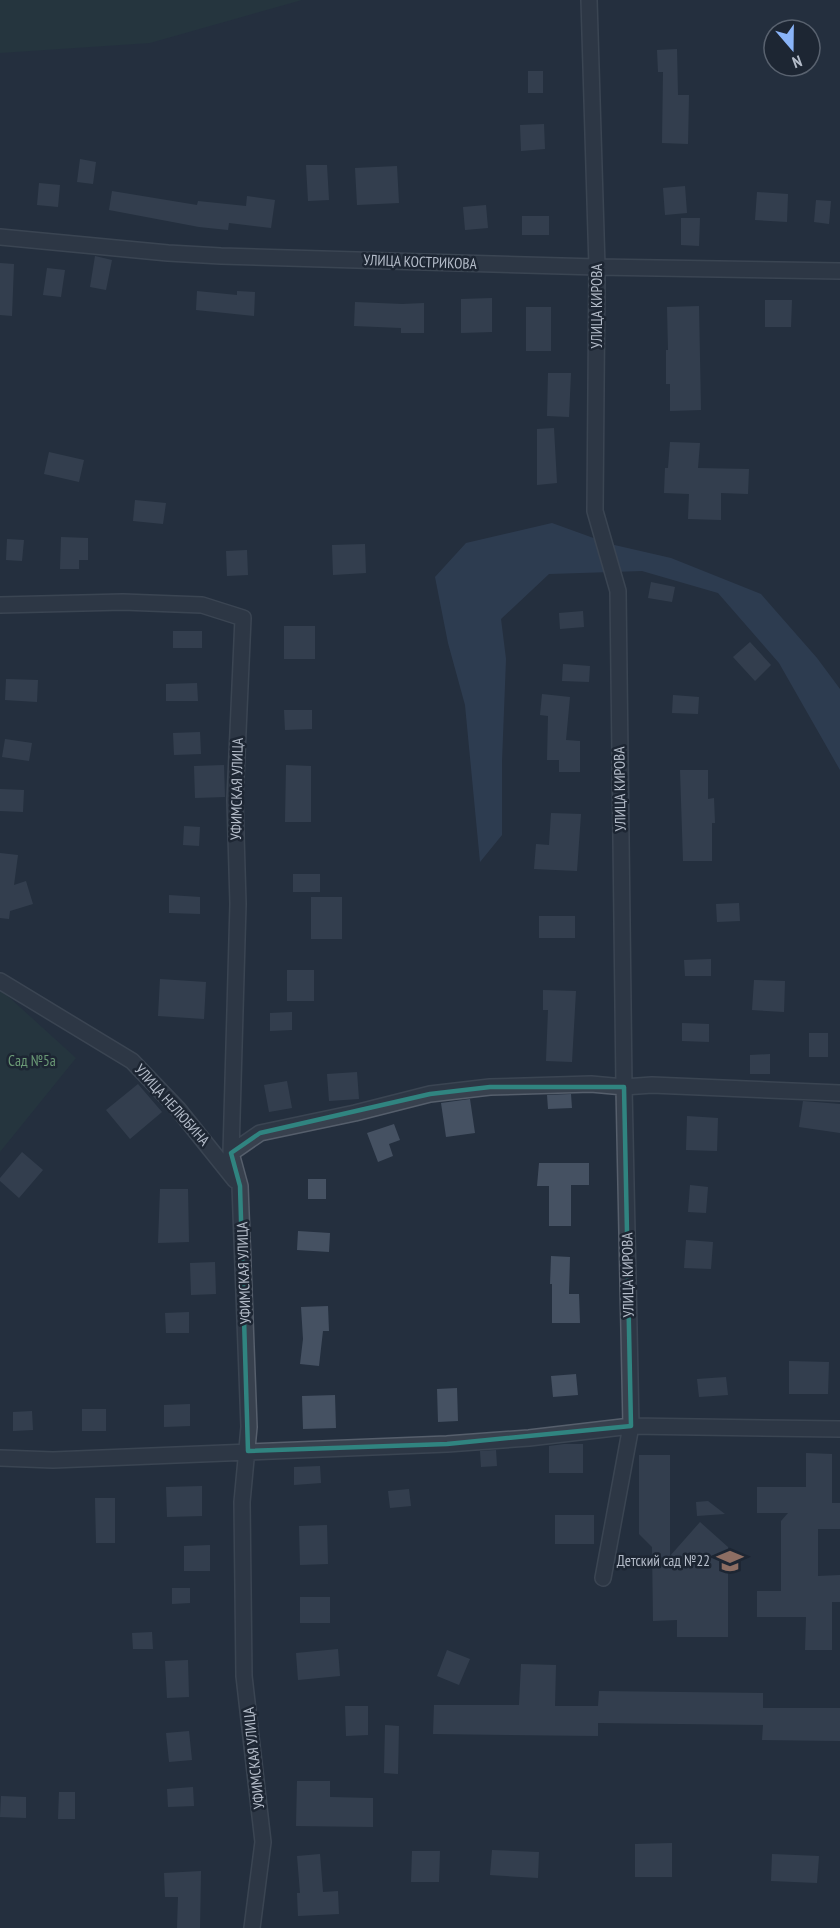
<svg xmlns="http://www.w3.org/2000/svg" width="840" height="1928" font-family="'PT Sans Narrow',sans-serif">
<rect width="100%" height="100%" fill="#242f3e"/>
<path fill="#263c3f" d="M 0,0 L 302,0 L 150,43 L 0,53 Z
M 0,989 L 76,1058 L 0,1152 Z"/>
<path fill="#394c67" d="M 552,523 L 610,544 L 671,558 L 761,594 L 817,658 L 840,689 L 840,770 L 779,663 L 718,593 L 642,571 L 549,574 L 501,619 L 506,659 L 502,761 L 502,835 L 480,862 L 465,705 L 448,643 L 435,577 L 466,543 Z"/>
<path fill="#455162" d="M 677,49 L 678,95 L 689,95 L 688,144 L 662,143 L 663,72 L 658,72 L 657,50 Z
M 528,71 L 543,71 L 543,93 L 528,93 Z
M 544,124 L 545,149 L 521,151 L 520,125 Z
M 80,159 L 96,162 L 93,184 L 77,182 Z
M 306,165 L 327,165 L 329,200 L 308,201 Z
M 397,166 L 399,203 L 357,205 L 355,168 Z
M 39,183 L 60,185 L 58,207 L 37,205 Z
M 685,186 L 687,213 L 665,215 L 663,188 Z
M 112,191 L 197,205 L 198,201 L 246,206 L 247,196 L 275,200 L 271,228 L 229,223 L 228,230 L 199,227 L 109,210 Z
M 757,192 L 788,194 L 787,222 L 755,220 Z
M 816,200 L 831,201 L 829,224 L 814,222 Z
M 486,205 L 488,228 L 465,230 L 463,207 Z
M 522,216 L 549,216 L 549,235 L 522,235 Z
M 681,218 L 700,218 L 699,246 L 681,245 Z
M 95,256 L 112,260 L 106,290 L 90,287 Z
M 0,263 L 14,264 L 12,316 L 0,315 Z
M 47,268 L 65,270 L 61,297 L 43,295 Z
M 197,291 L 237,295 L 237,291 L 255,292 L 254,316 L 196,310 Z
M 492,298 L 492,332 L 461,333 L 461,299 Z
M 765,300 L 792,300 L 791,327 L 765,327 Z
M 355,302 L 402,304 L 424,303 L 424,333 L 401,333 L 401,328 L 354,326 Z
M 699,306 L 701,410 L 670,411 L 670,384 L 666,384 L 666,350 L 668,350 L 667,307 Z
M 526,307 L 551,307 L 551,351 L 526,351 Z
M 548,373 L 571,373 L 569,417 L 547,416 Z
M 554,428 L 557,483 L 537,485 L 537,429 Z
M 670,442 L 700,443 L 698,468 L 749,469 L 748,494 L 721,493 L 721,520 L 688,519 L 689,494 L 664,493 L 665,468 L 668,468 Z
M 49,452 L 84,460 L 79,482 L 44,474 Z
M 135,500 L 166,503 L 163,524 L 133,521 Z
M 61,537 L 88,538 L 88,560 L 79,560 L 79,569 L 60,569 Z
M 7,539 L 24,540 L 22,561 L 6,560 Z
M 365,544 L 366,573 L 333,575 L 332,545 Z
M 247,550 L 248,575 L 227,576 L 226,551 Z
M 651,582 L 675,587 L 672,602 L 648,598 Z
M 583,611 L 584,627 L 560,629 L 559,613 Z
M 284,626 L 315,626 L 315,659 L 284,659 Z
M 173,631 L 202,631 L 202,648 L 173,648 Z
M 750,642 L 771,665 L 755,681 L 733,657 Z
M 563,664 L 590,666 L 589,682 L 562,681 Z
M 6,679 L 38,680 L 37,702 L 5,700 Z
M 197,683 L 198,701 L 166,701 L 166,684 Z
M 542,694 L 570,697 L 566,740 L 580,741 L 580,772 L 559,772 L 559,760 L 547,760 L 548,716 L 540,715 Z
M 673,695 L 699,697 L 698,714 L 672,713 Z
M 284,710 L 312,710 L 312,729 L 285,730 Z
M 200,732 L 201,754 L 174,755 L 173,733 Z
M 5,739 L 32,743 L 29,761 L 2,757 Z
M 224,765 L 225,797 L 195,798 L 194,766 Z
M 286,765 L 311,766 L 311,822 L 285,822 Z
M 680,770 L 708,770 L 708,799 L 714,798 L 715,823 L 712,823 L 712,861 L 683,861 Z
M 0,789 L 24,790 L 23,812 L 0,811 Z
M 551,813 L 581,814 L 577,871 L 534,869 L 536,844 L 549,845 Z
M 184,826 L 200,827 L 199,846 L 183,845 Z
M 0,853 L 18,855 L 14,885 L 26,881 L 33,904 L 10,911 L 9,919 L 0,918 Z
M 293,874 L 320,874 L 320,892 L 293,892 Z
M 169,895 L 200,897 L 200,914 L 169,913 Z
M 311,897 L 342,897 L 342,939 L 311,939 Z
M 739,903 L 740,921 L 717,922 L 716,904 Z
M 539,916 L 575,916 L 575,938 L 539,938 Z
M 711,959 L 711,976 L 685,976 L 684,960 Z
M 287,970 L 314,970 L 314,1001 L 287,1001 Z
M 160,979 L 206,982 L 204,1019 L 158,1016 Z
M 754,980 L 785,981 L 784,1012 L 752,1010 Z
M 543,990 L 576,991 L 572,1062 L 546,1061 L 548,1010 L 543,1010 Z
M 292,1012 L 292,1030 L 270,1031 L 270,1013 Z
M 682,1023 L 709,1024 L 709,1042 L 682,1041 Z
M 809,1033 L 828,1033 L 828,1057 L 809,1057 Z
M 770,1054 L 770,1074 L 750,1074 L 750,1055 Z
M 357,1072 L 359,1099 L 329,1101 L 327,1074 Z
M 287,1081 L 292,1108 L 269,1112 L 264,1085 Z
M 138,1084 L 162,1112 L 130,1139 L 106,1110 Z
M 571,1094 L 572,1108 L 548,1109 L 547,1095 Z
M 470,1099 L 475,1133 L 446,1137 L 441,1103 Z
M 803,1101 L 840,1104 L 840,1133 L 799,1127 Z
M 687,1116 L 718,1118 L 717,1151 L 686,1150 Z
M 394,1124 L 400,1140 L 389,1144 L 393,1156 L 378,1162 L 367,1133 Z
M 22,1152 L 43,1170 L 19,1198 L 0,1181 L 0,1178 Z
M 539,1163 L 589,1163 L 589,1185 L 571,1185 L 571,1226 L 549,1226 L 549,1186 L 537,1186 Z
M 308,1179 L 326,1179 L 326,1199 L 308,1199 Z
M 690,1185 L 708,1187 L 706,1213 L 688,1212 Z
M 160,1189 L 188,1189 L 189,1242 L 158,1243 Z
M 298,1231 L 330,1233 L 329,1252 L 297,1250 Z
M 686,1240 L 713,1242 L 711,1269 L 684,1268 Z
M 551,1256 L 570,1257 L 569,1294 L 579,1294 L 580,1323 L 552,1323 L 552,1284 L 550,1284 Z
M 215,1262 L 216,1294 L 191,1295 L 190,1263 Z
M 328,1306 L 329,1331 L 323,1331 L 319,1366 L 300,1364 L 303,1339 L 301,1307 Z
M 189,1312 L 189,1333 L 166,1333 L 165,1313 Z
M 789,1361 L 829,1362 L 828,1394 L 789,1394 Z
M 576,1374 L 578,1395 L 553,1397 L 551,1376 Z
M 726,1377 L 728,1395 L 699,1397 L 697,1379 Z
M 457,1388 L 458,1421 L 438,1422 L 437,1389 Z
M 335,1395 L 336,1428 L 303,1429 L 302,1396 Z
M 190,1404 L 190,1426 L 164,1427 L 164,1405 Z
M 82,1409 L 106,1409 L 106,1431 L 82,1431 Z
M 32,1411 L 33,1430 L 13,1431 L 13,1412 Z
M 564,1444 L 583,1444 L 583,1473 L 549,1473 L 549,1446 Z
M 496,1450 L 497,1466 L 481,1467 L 480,1451 Z
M 806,1453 L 832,1454 L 832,1503 L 840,1503 L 840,1529 L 818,1529 L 818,1576 L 840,1575 L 840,1602 L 832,1602 L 832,1650 L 805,1650 L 806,1617 L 757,1617 L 757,1591 L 781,1591 L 781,1521 L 788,1513 L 757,1513 L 757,1487 L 806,1487 Z
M 639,1455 L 670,1455 L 670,1556 L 700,1522 L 728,1547 L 728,1637 L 677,1637 L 677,1620 L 653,1621 L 652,1547 L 639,1534 Z
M 320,1466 L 321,1483 L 294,1485 L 294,1467 Z
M 202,1486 L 202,1516 L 167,1517 L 166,1487 Z
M 409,1489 L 411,1506 L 390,1508 L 388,1491 Z
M 95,1498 L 115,1498 L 115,1543 L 96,1543 Z
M 708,1501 L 725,1514 L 697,1516 L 696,1502 Z
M 555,1515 L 594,1515 L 594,1544 L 555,1544 Z
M 327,1525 L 328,1564 L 300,1565 L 299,1526 Z
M 210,1545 L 210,1571 L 184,1571 L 184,1546 Z
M 172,1588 L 190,1588 L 190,1603 L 172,1604 Z
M 300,1597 L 330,1597 L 330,1623 L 300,1623 Z
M 152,1632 L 153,1649 L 133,1649 L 132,1633 Z
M 338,1649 L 340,1676 L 298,1680 L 296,1653 Z
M 447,1650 L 470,1659 L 459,1685 L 437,1676 Z
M 188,1660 L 189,1697 L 167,1698 L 165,1661 Z
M 521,1664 L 556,1665 L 555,1706 L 598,1706 L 599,1691 L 763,1693 L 763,1708 L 840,1708 L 840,1741 L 762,1740 L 763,1725 L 598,1723 L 598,1736 L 433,1734 L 434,1705 L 519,1705 Z
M 345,1706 L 368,1706 L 368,1735 L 346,1736 Z
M 385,1725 L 399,1726 L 398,1774 L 384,1773 Z
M 189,1731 L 192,1760 L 169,1762 L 166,1733 Z
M 297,1781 L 330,1781 L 330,1797 L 373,1798 L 373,1827 L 296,1826 Z
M 193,1787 L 194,1806 L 168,1807 L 167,1789 Z
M 59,1792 L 75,1792 L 75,1819 L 58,1819 Z
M 1,1796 L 26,1797 L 26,1818 L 0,1817 Z
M 672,1843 L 672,1877 L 635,1877 L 635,1844 Z
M 492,1850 L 539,1852 L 538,1878 L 490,1875 Z
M 412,1851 L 440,1851 L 439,1882 L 411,1882 Z
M 320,1854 L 323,1892 L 338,1891 L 339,1914 L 298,1916 L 297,1893 L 300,1893 L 297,1856 Z
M 772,1854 L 819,1856 L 817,1883 L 771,1881 Z
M 201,1871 L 200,1928 L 177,1928 L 178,1897 L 165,1897 L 164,1873 Z"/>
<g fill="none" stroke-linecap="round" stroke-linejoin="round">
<g stroke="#565f6c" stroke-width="18">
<path id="street" d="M 589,0 L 597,267 L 595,511 L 618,591 L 624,1087 L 631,1426 L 603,1578
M 0,237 L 168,253 L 221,256 L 597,267 L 840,271
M 0,605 L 123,602 L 202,605 L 243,618 L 235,800 L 238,904 L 231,1153 L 240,1186 L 249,1427 L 242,1502 L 244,1676 L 263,1842 L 252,1928
M 0,981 L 132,1061 L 178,1109 L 235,1180
M 231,1153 L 260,1133 L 355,1113 L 430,1094 L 490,1087 L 591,1084 L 624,1087 L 652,1085 L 840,1093
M 0,1458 L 53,1460 L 447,1444 L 529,1438 L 631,1426 L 840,1429"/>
</g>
<use href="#street" stroke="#38414e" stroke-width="15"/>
</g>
<path d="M0 0H840V1928H0ZM 490,1087 L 624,1087 L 631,1426 L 447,1444 L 248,1451 L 240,1186 L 231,1153 L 260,1133 L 430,1094 Z" fill="#242f3e" fill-opacity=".55" fill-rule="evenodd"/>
<path fill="none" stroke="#308480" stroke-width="4.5" stroke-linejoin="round" d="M 490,1087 L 624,1087 L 631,1426 L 447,1444 L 248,1451 L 240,1186 L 231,1153 L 260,1133 L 430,1094 Z"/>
<defs>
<g id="school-bare" transform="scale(2.07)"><path d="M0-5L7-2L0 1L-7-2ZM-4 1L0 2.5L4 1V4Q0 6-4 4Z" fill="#8d6e63" stroke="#1d2633" stroke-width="2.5" paint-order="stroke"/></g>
</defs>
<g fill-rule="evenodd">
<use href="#school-bare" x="730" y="1561"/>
</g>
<g text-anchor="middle" stroke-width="5" stroke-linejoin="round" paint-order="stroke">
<g font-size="15" fill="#b4bcc9" stroke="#1d2633">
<text transform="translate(420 262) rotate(2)" y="5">УЛИЦА КОСТРИКОВА</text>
<text transform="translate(597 306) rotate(-90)" y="5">УЛИЦА КИРОВА</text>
<text transform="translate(237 789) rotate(-89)" y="5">УФИМСКАЯ УЛИЦА</text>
<text transform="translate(620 789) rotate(-91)" y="5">УЛИЦА КИРОВА</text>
<text transform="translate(172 1105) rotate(48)" y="5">УЛИЦА НЕЛЮБИНА</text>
<text transform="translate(244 1273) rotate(-92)" y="5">УФИМСКАЯ УЛИЦА</text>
<text transform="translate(628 1275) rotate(-91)" y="5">УЛИЦА КИРОВА</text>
<text transform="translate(254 1758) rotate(-96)" y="5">УФИМСКАЯ УЛИЦА</text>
</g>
<g font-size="15" fill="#6b9a76" stroke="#1d2633">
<text x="32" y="1066">Сад №5а</text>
</g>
<g font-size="15" fill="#b4bcc9" stroke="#1d2633" text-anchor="end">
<text x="710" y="1566">Детский сад №22</text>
</g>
</g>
<g transform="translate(792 48) rotate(160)"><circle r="28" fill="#1d2633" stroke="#59626f" stroke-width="1.5"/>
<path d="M0-4.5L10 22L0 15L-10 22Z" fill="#8ab4f8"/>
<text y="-9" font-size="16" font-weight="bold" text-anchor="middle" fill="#b4bcc9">N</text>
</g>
</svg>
